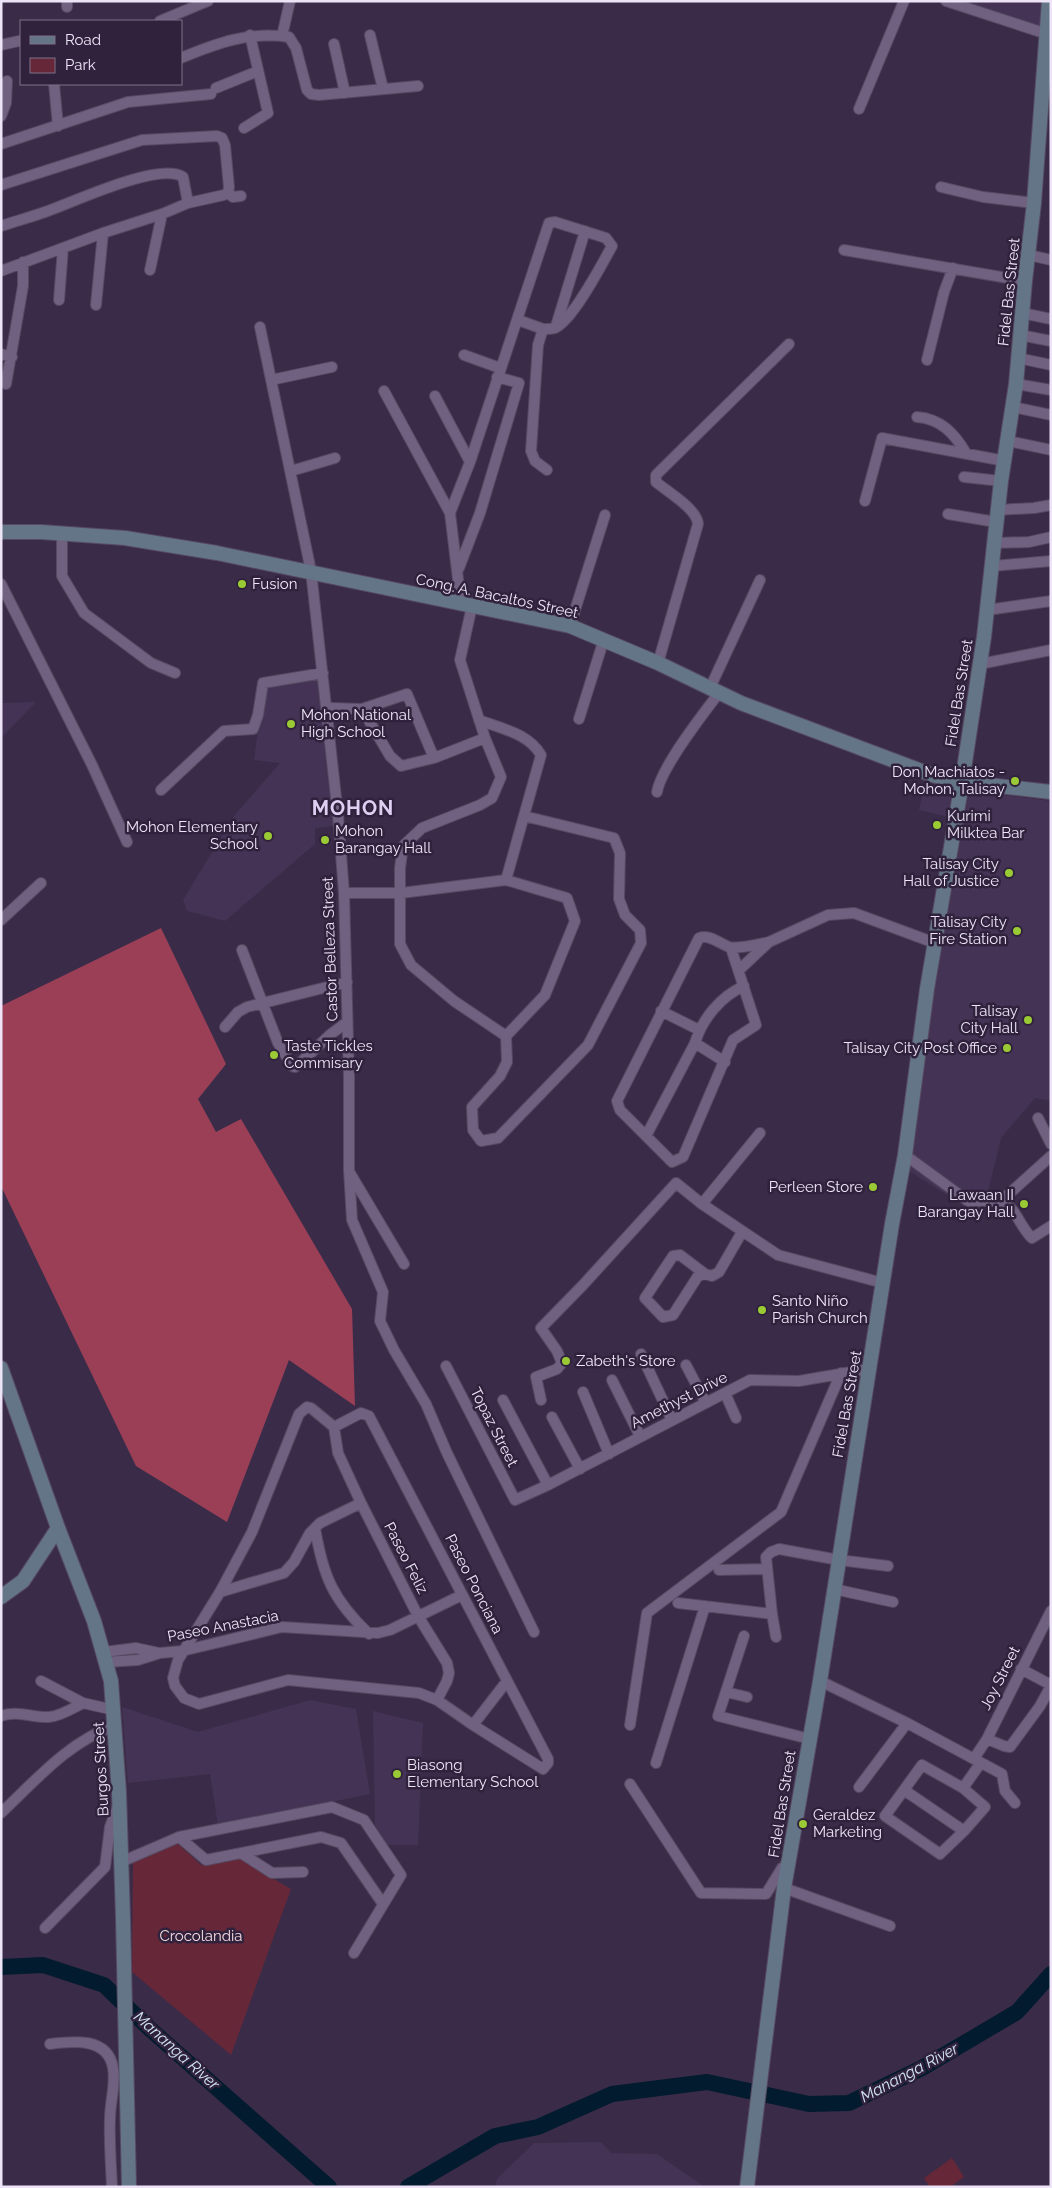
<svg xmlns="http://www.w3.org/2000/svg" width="1052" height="2188" font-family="Raleway,sans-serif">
<rect width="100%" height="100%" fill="#3a2c48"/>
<path fill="#435" d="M 958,1 L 1044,1 L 1042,30 Z
M 319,679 L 326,759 L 335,826 L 315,828 L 315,844 L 225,921 L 187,911 L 183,900 L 234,816 L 280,763 L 254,760 L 263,688 Z
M 36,702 L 1,738 L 1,703 Z
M 926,779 L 956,786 L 949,817 L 919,810 Z
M 966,790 L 1051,801 L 1051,1101 L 1035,1098 L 1001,1138 L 982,1217 L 906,1169 Z
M 310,1700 L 356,1709 L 370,1794 L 218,1825 L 210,1774 L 128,1783 L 122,1707 L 198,1732 Z
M 373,1711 L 423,1723 L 418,1845 L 387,1845 L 375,1825 Z
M 601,2142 L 611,2153 L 657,2154 L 705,2187 L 495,2187 L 497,2179 L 534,2143 Z"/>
<path fill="#662738" d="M 177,1843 L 201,1865 L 236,1857 L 291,1889 L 231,2055 L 132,1972 L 133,1861 Z
M 952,2158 L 964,2177 L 950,2187 L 930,2187 L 924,2178 Z"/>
<path fill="#9b3f57" d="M 161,928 L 226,1064 L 198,1099 L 216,1132 L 241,1119 L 352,1309 L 355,1406 L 289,1360 L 227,1522 L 136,1466 L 1,1186 L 1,1006 Z"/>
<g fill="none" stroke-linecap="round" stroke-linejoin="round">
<path stroke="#031b2f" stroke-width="16" d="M 1,1967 L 43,1965 L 104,1985 L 150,2029 L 329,2187
M 408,2187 L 495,2136 L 538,2127 L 612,2094 L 707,2082 L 809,2104 L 849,2103 L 922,2068 L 1017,2012 L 1051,1974"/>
<g stroke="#564a62" stroke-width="12">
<path id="street" d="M 946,1 L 1047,34
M 67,7 L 67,1
M 160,21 L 208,1
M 370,35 L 383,89
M 282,36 L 290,1
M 334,44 L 345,93
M 1,45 L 19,41
M 181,58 C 217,43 250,31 289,37 L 296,48 L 307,90 L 311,94 L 319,95 L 418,86
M 54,84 L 58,126
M 216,88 L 258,71
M 859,109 L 904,1
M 1,116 L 6,103 L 7,81
M 244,128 L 268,113 L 250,35
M 1,144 L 128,102 L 211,94
M 1,185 L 142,140 L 217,136 L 222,138 L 225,145 L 229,187 L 228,193 L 224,195 L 188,203 L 162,214 L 103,233 L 1,271
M 941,187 L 983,197 L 1034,203
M 228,193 L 233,197 L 241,196
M 1,226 C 16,221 31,217 45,212 C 72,203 159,161 183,177 L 188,203
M 844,250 L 1025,281
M 1029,255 L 1051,260
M 150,270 L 162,214
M 59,300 L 63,248
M 96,305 L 103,233
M 1022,313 L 1051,319
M 518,320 L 543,329
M 556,326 L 585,231
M 260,327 L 311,571 L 338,815 L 344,893 L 349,1077 L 349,1170 L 352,1220 L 383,1292 L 380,1321 L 394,1350 L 426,1404 L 447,1453 L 534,1632
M 1020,335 L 1051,341
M 1,354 L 12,357
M 464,355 L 500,368
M 1018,358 L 1051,365
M 927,360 L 944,292 L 953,268
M 271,380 L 332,367
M 6,384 L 23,286 L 23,262
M 1016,384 L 1051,390
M 384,391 L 450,513
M 435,396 L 470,462
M 1013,407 L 1051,415
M 917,417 C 941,419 954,433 966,453
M 1008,441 L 1051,450
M 291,471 L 335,458
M 964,477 L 1001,481
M 865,501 L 882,438 L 1005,461
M 997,510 L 1034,508 L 1051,505
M 948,514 L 996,522
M 62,534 L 62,576 L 84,613 L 151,663 L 175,673
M 995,543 L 1029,542 L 1051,537
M 993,566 L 1051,561
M 459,568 L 480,513 L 519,383 L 497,377
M 1,584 L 92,765 L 127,842
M 461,604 L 450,513 L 470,462 L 549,223 L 555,222 L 606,238 L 612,246 C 602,264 573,320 555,328 C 552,329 546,329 543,329 L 538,345 L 531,451 L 535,461 L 547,470
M 472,606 L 460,660 L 485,738 L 501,777 L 492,798 L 480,805 L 422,828 L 403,846 L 400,868 L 400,944 L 411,965 L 454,1001 L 506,1036
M 987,610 L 1051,601
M 570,626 L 605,515
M 658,663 L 698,524 C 697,509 668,492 656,482 L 656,475 L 789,344
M 980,664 L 1051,650
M 710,688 L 760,580
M 332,708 L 362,709 L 407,694 L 434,758
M 362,709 L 390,756 L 401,766 L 434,758 L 485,738
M 579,719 L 604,639
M 479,720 C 502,729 528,733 541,755 L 506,880
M 161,790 L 224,731 L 253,729 L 258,715 L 263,683 L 323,673
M 657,792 C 661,768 702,715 719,693
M 344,893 L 401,893 L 506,880 L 567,898 L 575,921 L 545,995 L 506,1036 L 507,1062 L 500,1076 L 472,1107 L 473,1130 L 481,1141 L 498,1138 L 588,1045 L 641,943 L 640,930 L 625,915 L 619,899 L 620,853 L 614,838 L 524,816
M 1,920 L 41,883
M 731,948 L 756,1025 L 733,1040 L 683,1157 L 672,1162 L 620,1110 L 617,1101 L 699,938 C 709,934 719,943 729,947 C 737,949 760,944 769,942
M 242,950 L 278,1043 L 292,1066 L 295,1067 L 300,1063 L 331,1034 L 347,1022
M 739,970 L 769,942 L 828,915 L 854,913 L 935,943
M 661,1011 L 699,1030
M 225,1027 L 238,1012 L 247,1007 L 347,982
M 695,1043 L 725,1062
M 1038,1118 L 1051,1144
M 646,1136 L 695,1043 C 702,1019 721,996 744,986
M 905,1155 L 968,1201 L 1001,1201 C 1017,1208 1019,1226 1032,1238 L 1051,1226
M 350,1173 L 404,1264
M 1001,1201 L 1051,1156
M 702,1204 L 760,1133
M 705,1274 L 680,1255 L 673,1256 L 645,1298 L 663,1317 L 673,1315 L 698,1276 L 705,1274 L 712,1276 L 719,1272 L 742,1232
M 641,1354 L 672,1420
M 686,1365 L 706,1403
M 446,1366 L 515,1500 L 548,1485 L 750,1380 L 799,1381 L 869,1369
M 612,1380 L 640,1436
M 583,1392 L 609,1454
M 725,1393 L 736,1418
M 503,1400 L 548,1485
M 541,1400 L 536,1377 L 557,1369 L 562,1363 L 557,1351 L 541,1328 L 583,1285 L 676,1183 L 702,1204 L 778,1255 L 883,1283
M 307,1407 L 311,1408 L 334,1427 L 361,1413 L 369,1416 L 548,1759 L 548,1763 L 543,1769 L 473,1725 L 437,1700 L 419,1693 L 288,1680 L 199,1704 L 184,1698 L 175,1686 L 173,1678 L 178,1660 L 220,1592 L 252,1532 L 299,1414 Z
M 552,1417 L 580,1469
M 334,1427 L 338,1453 L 361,1503 L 418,1616 L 447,1663 L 449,1673 L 447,1681 L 437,1700
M 315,1528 C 323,1576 333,1600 369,1634
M 719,1570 L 766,1569
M 834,1589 L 893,1602
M 220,1592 L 284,1573 L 294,1562 L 310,1533 L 320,1523 L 361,1503
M 678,1603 L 772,1614 L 766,1557 L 771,1552 L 779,1549 L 839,1560 L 888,1566
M 772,1614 L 776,1637
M 744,1636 L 718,1716 L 810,1739
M 104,1652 L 136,1648 L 159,1653
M 107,1662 L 138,1660 L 160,1653 L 182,1651 L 282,1627 L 378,1633 L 390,1630 L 462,1595
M 1021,1669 L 1051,1685
M 41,1681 L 83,1703 L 114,1710
M 820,1681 L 907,1723 L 1002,1774 L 1005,1791 L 1015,1803
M 726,1692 L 747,1697
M 1,1716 C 17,1710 34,1718 49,1717 C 61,1716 73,1708 83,1703
M 473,1725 L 507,1681
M 630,1725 L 647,1613 L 781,1512 L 841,1373
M 987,1739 L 1004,1746 L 1010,1747 L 1040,1706 L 1051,1686
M 975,1757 L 987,1739 L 1051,1611
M 656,1763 L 705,1606
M 922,1765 L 963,1788 L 985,1807 L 964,1831 L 940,1854 L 885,1816 Z
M 630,1784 L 701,1893 L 766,1894 L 782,1868 L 789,1863
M 859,1787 L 907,1723
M 963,1788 L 980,1764
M 904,1790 L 964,1831
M 1,1813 C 35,1781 68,1742 114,1726
M 179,1837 L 206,1860 L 321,1837 L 341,1843 L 383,1904
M 241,1853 L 272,1873 L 303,1872
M 121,1862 L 179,1837 L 332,1807 L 364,1820 L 401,1875 L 354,1953
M 784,1888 L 890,1926
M 45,1928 L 105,1867 L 110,1827 L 118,1806
M 50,2044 C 73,2041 108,2037 113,2068 C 116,2084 110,2102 110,2118 C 109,2141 111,2164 112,2187"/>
</g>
<g stroke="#564a62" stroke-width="16">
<path id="secondary" d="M 1,532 L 41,532 L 125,538 L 217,553 L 570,626 L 658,663 L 741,703 L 932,775 L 962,782 L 1051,792
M 1,1368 L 58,1528 L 94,1621 L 111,1681 L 119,1792 L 123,1918 L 129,2187
M 1,1597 L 23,1581 L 58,1528
M 747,2187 L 784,1888 L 820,1681 L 892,1224 L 905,1155 L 927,989 L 962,782 L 984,637 L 1001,481 L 1016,384 L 1025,281 L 1034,203 L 1049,1"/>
</g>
<use href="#street" stroke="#706180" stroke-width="10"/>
<use href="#secondary" stroke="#647588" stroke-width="14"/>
</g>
<g fill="#9acb34" stroke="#30223d" stroke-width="2">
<circle cx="242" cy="584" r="5"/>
<circle cx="291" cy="724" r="5"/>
<circle cx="1015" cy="781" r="5"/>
<circle cx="937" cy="825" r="5"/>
<circle cx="268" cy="836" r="5"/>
<circle cx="325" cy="840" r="5"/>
<circle cx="1009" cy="873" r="5"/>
<circle cx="1017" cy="931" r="5"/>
<circle cx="1028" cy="1020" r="5"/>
<circle cx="1007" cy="1048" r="5"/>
<circle cx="274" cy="1055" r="5"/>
<circle cx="873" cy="1187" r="5"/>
<circle cx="1024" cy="1204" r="5"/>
<circle cx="762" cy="1310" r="5"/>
<circle cx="566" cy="1361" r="5"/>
<circle cx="397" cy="1774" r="5"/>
<circle cx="803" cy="1824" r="5"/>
</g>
<g text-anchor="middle" stroke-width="5" stroke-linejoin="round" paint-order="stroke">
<g font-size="15" fill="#ede5f7" stroke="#30223d">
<text transform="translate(1009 292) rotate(-84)" y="5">Fidel Bas Street</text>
<text transform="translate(497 596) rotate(12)" y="5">Cong. A. Bacaltos Street</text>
<text transform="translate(959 693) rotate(-81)" y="5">Fidel Bas Street</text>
<text transform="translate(330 949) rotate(-92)" y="5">Castor Belleza Street</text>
<text transform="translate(679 1400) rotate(-27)" y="5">Amethyst Drive</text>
<text transform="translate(847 1404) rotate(-80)" y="5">Fidel Bas Street</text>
<text transform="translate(494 1427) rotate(63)" y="5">Topaz Street</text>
<text transform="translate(406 1558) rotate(63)" y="5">Paseo Feliz</text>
<text transform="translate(474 1584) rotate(63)" y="5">Paseo Ponciana</text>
<text transform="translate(223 1626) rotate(-11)" y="5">Paseo Anastacia</text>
<text transform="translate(1000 1678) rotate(-63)" y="5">Joy Street</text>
<text transform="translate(101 1769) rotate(-93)" y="5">Burgos Street</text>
<text transform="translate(782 1804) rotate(-81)" y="5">Fidel Bas Street</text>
</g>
<g font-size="15" fill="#ede5f7" stroke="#30223d" text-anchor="start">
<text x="252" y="589">Fusion</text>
<text x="301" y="720">Mohon National<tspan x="301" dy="17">High School</tspan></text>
<text x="1005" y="777" text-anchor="end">Don Machiatos -<tspan x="1005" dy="17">Mohon, Talisay</tspan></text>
<text x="947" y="821">Kurimi<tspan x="947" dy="17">Milktea Bar</tspan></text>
<text x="258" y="832" text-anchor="end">Mohon Elementary<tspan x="258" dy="17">School</tspan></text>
<text x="335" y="836">Mohon<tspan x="335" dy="17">Barangay Hall</tspan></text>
<text x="999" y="869" text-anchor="end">Talisay City<tspan x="999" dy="17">Hall of Justice</tspan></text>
<text x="1007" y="927" text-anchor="end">Talisay City<tspan x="1007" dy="17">Fire Station</tspan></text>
<text x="1018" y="1016" text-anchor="end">Talisay<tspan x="1018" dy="17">City Hall</tspan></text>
<text x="284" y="1051">Taste Tickles<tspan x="284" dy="17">Commisary</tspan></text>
<text x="997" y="1053" text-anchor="end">Talisay City Post Office</text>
<text x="863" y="1192" text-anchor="end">Perleen Store</text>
<text x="1014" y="1200" text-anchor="end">Lawaan II<tspan x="1014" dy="17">Barangay Hall</tspan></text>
<text x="772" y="1306">Santo Niño<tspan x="772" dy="17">Parish Church</tspan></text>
<text x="576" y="1366">Zabeth's Store</text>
<text x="407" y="1770">Biasong<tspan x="407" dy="17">Elementary School</tspan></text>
<text x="813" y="1820">Geraldez<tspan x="813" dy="17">Marketing</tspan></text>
</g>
<g font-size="15" fill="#f4d8dd" stroke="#30223d">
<text x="201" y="1941">Crocolandia</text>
</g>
<g font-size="16" font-style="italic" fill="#d2e5f6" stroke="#30223d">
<text transform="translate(177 2050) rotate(42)" y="6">Mananga River</text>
<text transform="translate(909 2072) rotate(-28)" y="6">Mananga River</text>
</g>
<g font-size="20" font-weight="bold" letter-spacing="1" fill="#dfcef1" stroke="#30223d">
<text x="353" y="815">MOHON</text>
</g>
</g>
<rect width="1052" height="2188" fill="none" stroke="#ede5f7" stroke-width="5"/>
<rect x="20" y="20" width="162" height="65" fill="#30223d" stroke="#7c7087"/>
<rect x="30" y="36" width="25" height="8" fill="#647588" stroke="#7c7087"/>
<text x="65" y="45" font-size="15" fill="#ede5f7">Road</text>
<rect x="30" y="58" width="25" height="15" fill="#662738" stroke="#7c7087"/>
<text x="65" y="70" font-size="15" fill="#ede5f7">Park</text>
</svg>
